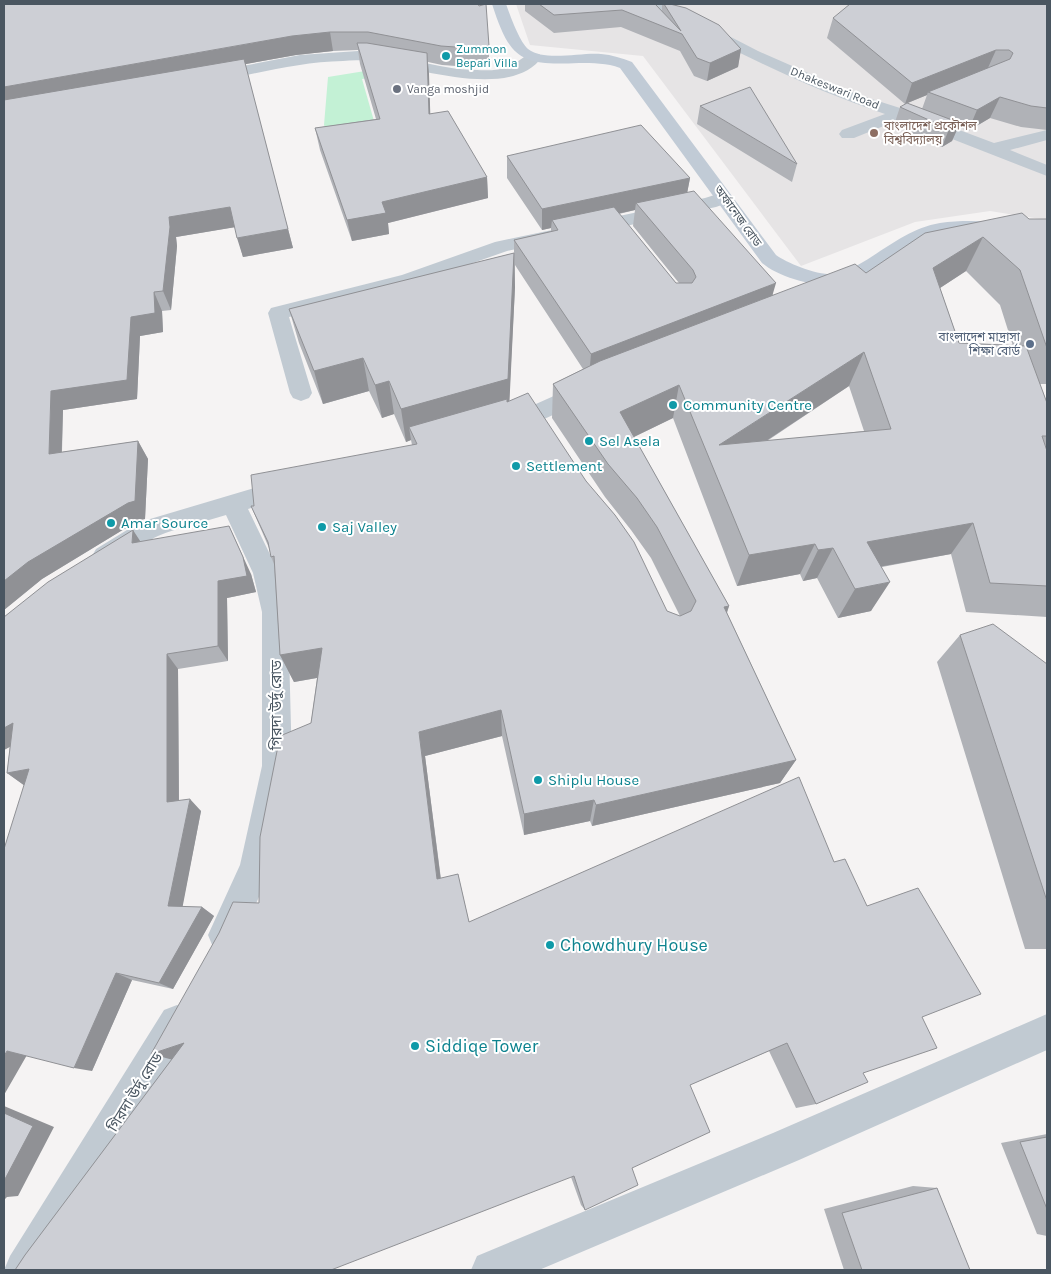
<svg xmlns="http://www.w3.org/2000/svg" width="1051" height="1274" font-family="Karla,'Noto Sans Bengali',sans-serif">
<rect width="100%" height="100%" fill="#f5f3f3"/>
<path fill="#e6e4e5" d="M 516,4 L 1047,4 L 1047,220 L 990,211 L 915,222 L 801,266 L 643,56 L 530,45 Z"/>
<path fill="#c3f1d5" d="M 402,65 L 415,71 L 362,79 L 378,135 L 333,143 L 324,125 L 328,77 Z"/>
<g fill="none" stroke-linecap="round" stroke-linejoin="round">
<path fill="#c1cad2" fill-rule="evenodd" d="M 649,4 L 667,4 L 758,51 L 856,94 L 900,108 L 907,106 L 913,107 L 914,113 L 994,143 L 1047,130 L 1047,140 L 1010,150 L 1047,165 L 1047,176 L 901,119 L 854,138 L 842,138 L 839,134 L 842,130 L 885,114 C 803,87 727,47 651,7 Z
M 358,51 C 399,53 437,70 477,70 C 489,71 502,70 512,65 C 522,60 527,51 539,54 L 542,57 C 511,101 416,67 374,62 C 364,60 353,60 343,61 C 298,62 255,74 211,82 L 205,80 L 203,77 L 205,74 L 211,72 L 300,55 Z
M 724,192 L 730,194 L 733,198 L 730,202 L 716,207 L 507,251 L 416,283 L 289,317 L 312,393 L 309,398 L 301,401 L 293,398 L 290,393 L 268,313 L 271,308 L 402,275 L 495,242 L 705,198 Z
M 585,382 L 593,385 L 596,390 L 593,395 C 571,406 520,435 497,429 L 493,423 L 497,417 L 527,408 Z
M 288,478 L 297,481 L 300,487 L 297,493 L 248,509 L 279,573 L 288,612 L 292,766 L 272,867 L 237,947 L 225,952 L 213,947 L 208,935 L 240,865 L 262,766 L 262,612 L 253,573 L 226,515 C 204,522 179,527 158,536 C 138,545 119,571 96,563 L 92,556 L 96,549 L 140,522 Z
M 177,1005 L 190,1010 L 195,1023 L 190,1036 L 47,1270 L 4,1270 L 10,1256 L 164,1010 Z
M 1047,1014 L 1047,1050 L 799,1160 L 539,1270 L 471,1270 L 477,1256 L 773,1133 Z"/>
<path fill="#c1cbd6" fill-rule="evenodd" d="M 492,4 L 506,4 C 510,15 519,41 528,49 C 544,62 582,52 601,54 C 612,55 622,58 632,62 L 776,255 C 788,264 826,279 841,273 C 875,260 902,229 940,223 C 974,218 1012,224 1047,225 L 1047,237 C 1009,236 965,227 928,239 L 851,284 C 827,291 781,279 762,263 L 620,68 C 607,63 593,63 579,63 C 521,66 510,60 492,4 Z"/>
</g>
<path fill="#b0b2b7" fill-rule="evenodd" d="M 4,4 L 478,4 L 489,46 L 489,64 L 484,64 L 484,68 L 442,65 L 428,62 L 430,114 L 487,177 L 488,198 L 388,223 L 389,234 L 352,241 L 320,150 L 315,128 L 376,119 L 360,64 L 358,50 L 333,51 L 296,55 L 245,64 L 293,248 L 243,257 L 235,227 L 176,237 L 177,246 L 171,310 L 162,311 L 163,332 L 140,336 L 137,399 L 63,410 L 62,452 L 138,441 L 148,459 L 145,519 L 139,520 L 42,579 L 4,610 Z
M 525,4 L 655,4 L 662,11 L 662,4 L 664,4 L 741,49 L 738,67 L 707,81 L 694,76 L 680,51 L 621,27 L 554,33 L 525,11 Z
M 1047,4 L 1047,130 L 1021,127 L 990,118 L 968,131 L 958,127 L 952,141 L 942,147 L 894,125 L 900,107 L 922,109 L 927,95 L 905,104 L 827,38 L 833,18 Z
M 700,106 L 797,164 L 792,182 L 697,124 Z
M 507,156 L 690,178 L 687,193 L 773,295 L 866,273 L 1029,219 L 1047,219 L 1047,384 L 1040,384 L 1047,403 L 1047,617 L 966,612 L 951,554 L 882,567 L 871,611 L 838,618 L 817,578 L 803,581 L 800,574 L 737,586 L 673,418 L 634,437 L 729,606 L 727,613 L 796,760 L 780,783 L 592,826 L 590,821 L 524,835 L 502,736 L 425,756 L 441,879 L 458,874 L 469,922 L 834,862 L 922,1017 L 863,1073 L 816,1104 L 796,1108 L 769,1051 L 690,1085 L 632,1168 L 585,1210 L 581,1205 L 571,1177 L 172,1060 L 259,903 L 311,723 L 317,678 L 294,682 L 280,655 L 274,564 L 271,557 L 269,548 L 251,506 L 254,506 L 412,445 L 411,440 L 406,442 L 394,414 L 382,418 L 369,391 L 323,404 L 299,343 L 289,309 L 514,253 L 514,240 L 551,231 L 551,228 L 542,230 L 507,178 ZM 635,210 L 633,226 L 679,283 L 676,283 L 619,214 ZM 515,265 L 583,369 L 553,384 L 552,418 L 605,497 L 631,530 L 651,558 L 680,616 L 667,611 L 509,401 L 515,287 ZM 966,271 L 1000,305 L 1013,346 L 959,343 L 940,288 ZM 849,386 L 864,431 L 767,441 Z
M 140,541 L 251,574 L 256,592 L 227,598 L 228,661 L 178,669 L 179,800 L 201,811 L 182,907 L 202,907 L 214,916 L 173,989 L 132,980 L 92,1071 L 24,785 L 7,773 L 10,746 L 4,750 L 4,617 Z
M 960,635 L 1047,664 L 1047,949 L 1025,949 L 937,662 Z
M 1047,1134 L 1047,1236 L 1037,1234 L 1001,1143 Z
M 913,1186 L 937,1188 L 970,1270 L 844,1270 L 824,1209 Z"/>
<path fill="#909195" d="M 330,32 L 333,51 L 296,55 L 4,108 L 4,87 L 292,36 Z
M 741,49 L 738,67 L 707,81 L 710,63 Z
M 996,50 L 987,70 L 928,92 L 927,95 L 905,104 L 912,83 Z
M 427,53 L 429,74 L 431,136 L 429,114 Z
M 1000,97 L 990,118 L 968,131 L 977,110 Z
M 960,123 L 952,141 L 942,147 L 949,129 Z
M 487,177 L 488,198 L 388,223 L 389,234 L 352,241 L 347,220 L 382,202 Z
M 690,178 L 686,199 L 636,203 L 635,210 L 556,227 L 552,220 L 551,228 L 542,230 L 542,209 Z
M 230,207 L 236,227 L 176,237 L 177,246 L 171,310 L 163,291 L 169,217 Z
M 288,229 L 293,248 L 243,257 L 237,238 Z
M 983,237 L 966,271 L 917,303 L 933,268 Z
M 514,253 L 515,287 L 509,411 L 409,427 L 411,440 L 406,442 L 401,409 Z
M 776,283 L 769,307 L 589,377 L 591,354 Z
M 154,292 L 162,311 L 163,332 L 140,336 L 137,399 L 63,410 L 61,473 L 49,454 L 51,391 L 131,317 Z
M 864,352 L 849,386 L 716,474 L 719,445 Z
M 363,358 L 369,391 L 323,404 L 314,371 Z
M 389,381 L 394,414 L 382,418 L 375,385 Z
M 679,385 L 673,418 L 615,446 L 620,412 Z
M 138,441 L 148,459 L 145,519 L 139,520 L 42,579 L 4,610 L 4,581 Z
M 973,523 L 951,554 L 850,572 L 867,542 Z
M 229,526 L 251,574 L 256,592 L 227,598 L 228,661 L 218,646 L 218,581 Z
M 133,530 L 144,547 L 132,543 Z
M 815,544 L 800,574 L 737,586 L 749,555 Z
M 833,548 L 817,578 L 803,581 L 818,550 Z
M 890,582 L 871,611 L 838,618 L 855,589 Z
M 729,606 L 719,635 L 724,607 Z
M 322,648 L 333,675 L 294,682 L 280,655 Z
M 167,654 L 178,669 L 179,814 L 167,802 Z
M 501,710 L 502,736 L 425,756 L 443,897 L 437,879 L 419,732 Z
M 13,723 L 29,737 L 4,750 L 4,728 Z
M 796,760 L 780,783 L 592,826 L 596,805 Z
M 29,769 L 25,786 L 7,773 Z
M 190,799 L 201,811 L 181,915 L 168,906 Z
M 594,800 L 590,821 L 524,835 L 524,814 Z
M 202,907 L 214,916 L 173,989 L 159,983 Z
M 116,973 L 132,980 L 92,1071 L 74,1068 Z
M 184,1043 L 177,1061 L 151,1054 Z
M 7,1051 L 27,1055 L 4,1095 L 4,1056 Z
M 4,1106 L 54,1127 L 18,1196 L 7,1197 L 4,1200 Z"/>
<path fill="#cdcfd5" stroke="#909195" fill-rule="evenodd" d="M 4,4 L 478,4 L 479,6 L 486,4 L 489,46 L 484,46 L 484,49 L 441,46 L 368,32 L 330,32 L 292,36 L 4,87 Z
M 539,4 L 655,4 L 681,31 L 664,4 L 670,4 L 686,8 L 719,25 L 741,49 L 710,63 L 697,58 L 682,34 L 622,10 L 554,15 Z
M 850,4 L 1047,4 L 1047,108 L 1031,106 L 1000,97 L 977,110 L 928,92 L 1010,59 L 1013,53 L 1009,50 L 996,50 L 912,83 L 833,18 Z
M 357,43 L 367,43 L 427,53 L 429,114 L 448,111 L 487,177 L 382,202 L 386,213 L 347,220 L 315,128 L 380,119 Z
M 244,59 L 288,229 L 237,238 L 230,207 L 169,217 L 170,227 L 163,291 L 154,292 L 155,313 L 131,317 L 127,380 L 51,391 L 49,454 L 138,441 L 135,501 L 128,503 L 28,562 L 4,581 L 4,100 Z
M 750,87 L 797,164 L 700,106 Z
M 907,103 L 960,123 L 949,129 L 900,107 Z
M 641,125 L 690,178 L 542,209 L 507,156 Z
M 694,191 L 776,283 L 591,354 L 514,240 L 558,230 L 552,220 L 614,207 L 676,283 L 692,283 L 696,277 L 693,270 L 636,203 Z
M 1022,213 L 1029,219 L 1047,219 L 1047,348 L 1020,270 L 983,237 L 933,268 L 959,343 L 1026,346 L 1047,403 L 1047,436 L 1042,436 L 1047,451 L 1047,586 L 990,583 L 973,523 L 867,542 L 890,582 L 855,589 L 833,548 L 818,550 L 815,544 L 749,555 L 679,385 L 620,412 L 729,606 L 724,607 L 796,760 L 596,805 L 594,800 L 524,814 L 501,710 L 419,732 L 437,879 L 458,874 L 469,922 L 799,777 L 834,862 L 845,859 L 867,906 L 918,888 L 981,994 L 922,1017 L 937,1048 L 863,1073 L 868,1082 L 816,1104 L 787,1043 L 690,1085 L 710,1132 L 632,1168 L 638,1185 L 585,1210 L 574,1176 L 331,1270 L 15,1270 L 25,1255 L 184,1043 L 151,1054 L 219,933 L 233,902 L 259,903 L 260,837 L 280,736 L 311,723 L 322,648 L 280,655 L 274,556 L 271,557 L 268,542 L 251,506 L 254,506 L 251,475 L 417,444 L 409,427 L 507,399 L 507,402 L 528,393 L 586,481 L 615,515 L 634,542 L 667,611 L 680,616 L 691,611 L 696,601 L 657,527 L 637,498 L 608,464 L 553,384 L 600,361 L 855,264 L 866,273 L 925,233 ZM 864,352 L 891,429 L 719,445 Z
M 514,253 L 508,379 L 401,409 L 389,381 L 375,385 L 363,358 L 314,371 L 289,309 Z
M 229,526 L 243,557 L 247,576 L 218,581 L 218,646 L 167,654 L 167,802 L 190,799 L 168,906 L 202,907 L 159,983 L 116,973 L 74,1068 L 7,1051 L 4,1056 L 4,849 L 29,769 L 7,773 L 13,723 L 4,728 L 4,617 L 48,582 L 133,530 L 132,543 Z
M 993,624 L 1047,664 L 1047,901 L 960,635 Z
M 4,1113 L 33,1126 L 4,1181 Z
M 1047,1137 L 1047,1209 L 1020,1142 Z
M 937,1188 L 970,1270 L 862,1270 L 842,1213 Z"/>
<g fill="#0f9aa8" stroke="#fff" stroke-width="2">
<circle cx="446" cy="56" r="5"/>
<circle cx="673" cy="405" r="5"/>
<circle cx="589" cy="441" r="5"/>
<circle cx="516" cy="466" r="5"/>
<circle cx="111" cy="523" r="5"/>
<circle cx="322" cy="527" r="5"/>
<circle cx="538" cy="780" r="5"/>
<circle cx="550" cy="945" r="5"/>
<circle cx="415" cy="1046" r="5"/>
</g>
<circle fill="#6b7280" stroke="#fff" stroke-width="2" cx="397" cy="89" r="5"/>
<circle fill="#8d6e63" stroke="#fff" stroke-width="2" cx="874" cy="133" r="5"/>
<circle fill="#5c6f8a" stroke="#fff" stroke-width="2" cx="1030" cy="344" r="5"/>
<g text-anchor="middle" stroke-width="4" stroke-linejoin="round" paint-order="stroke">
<g font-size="12" fill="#0d838f" stroke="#fff" text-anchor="start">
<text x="456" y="53">Zummon<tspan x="456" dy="14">Bepari Villa</tspan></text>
</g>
<g font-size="12" fill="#4a5661" stroke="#fff">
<text transform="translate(835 88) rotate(22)" y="4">Dhakeswari Road</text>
<text transform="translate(738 216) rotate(54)" y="4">অর্ফানেজ রোড</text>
</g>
<g font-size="12" fill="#5b616d" stroke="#fff" text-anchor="start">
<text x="407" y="93">Vanga moshjid</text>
</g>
<g font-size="12" fill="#785e54" stroke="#fff" text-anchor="start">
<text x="884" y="130">বাংলাদেশ প্রকৌশল<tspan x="884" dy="14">বিশ্ববিদ্যালয়</tspan></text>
</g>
<g font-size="12" fill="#4e5e75" stroke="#fff" text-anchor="end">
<text x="1020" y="341">বাংলাদেশ মাদ্রাসা<tspan x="1020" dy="14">শিক্ষা বোর্ড</tspan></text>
</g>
<g font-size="15" fill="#0d838f" stroke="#fff" text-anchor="start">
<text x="683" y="410">Community Centre</text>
<text x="599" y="446">Sel Asela</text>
<text x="526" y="471">Settlement</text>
<text x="121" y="528">Amar Source</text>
<text x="332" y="532">Saj Valley</text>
<text x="548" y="785">Shiplu House</text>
</g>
<g font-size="15" fill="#4a5661" stroke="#fff">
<text transform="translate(276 705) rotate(-90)" y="5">গিরদা উর্দু রোড</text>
<text transform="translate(135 1092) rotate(-58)" y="5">গিরদা উর্দু রোড</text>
</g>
<g font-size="18" fill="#0d838f" stroke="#fff" text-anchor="start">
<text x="560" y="951">Chowdhury House</text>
<text x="425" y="1052">Siddiqe Tower</text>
</g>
</g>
<rect width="1051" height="1274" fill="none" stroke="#4a5661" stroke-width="10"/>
</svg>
